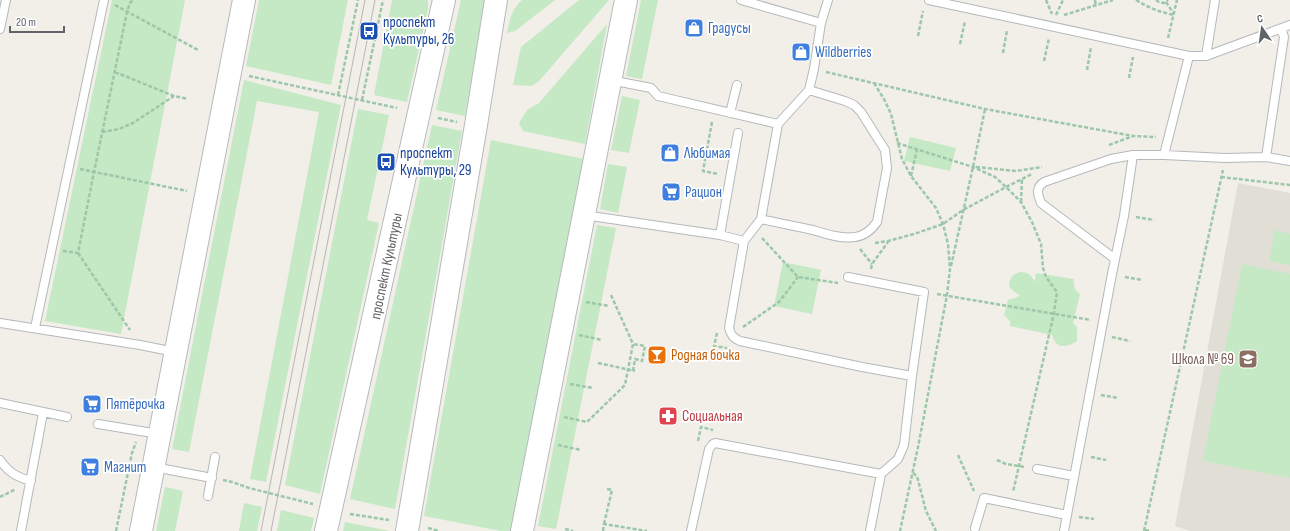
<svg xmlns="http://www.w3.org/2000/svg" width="1290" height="531" font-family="'Sofia Sans Condensed',sans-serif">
<rect width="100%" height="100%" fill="#f1efe8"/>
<path fill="#e1ded6" d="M 1238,183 L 1290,193 L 1290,531 L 1190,531 L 1175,526 Z"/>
<path fill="#c5e8c5" d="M 112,0 L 185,0 L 121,334 L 45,321 Z
M 259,0 L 348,0 L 331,85 L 246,66 Z
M 392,0 L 428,0 L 428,9 L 407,102 L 374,95 Z
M 461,0 L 485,0 L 465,116 L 436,110 Z
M 522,0 L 555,0 L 515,31 L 507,33 C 510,19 511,10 522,0 Z
M 579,0 L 609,0 L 540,80 L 532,86 L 513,85 L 521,47 Z
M 641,0 L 658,0 L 642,79 L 626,76 Z
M 607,24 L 585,144 L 523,131 L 519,123 L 527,110 L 539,103 Z
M 244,80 L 341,105 L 266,482 L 250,479 L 319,112 L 257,101 L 189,452 L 172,449 Z
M 622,96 L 640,100 L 629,153 L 611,150 Z
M 358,109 L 389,115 L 367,220 L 379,223 L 320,494 L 285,485 Z
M 432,125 L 462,131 L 395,509 L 350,499 Z
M 910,137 L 956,148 L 950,171 L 904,161 Z
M 491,140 L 584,159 L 511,531 L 501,531 L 424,516 Z
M 608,164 L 627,167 L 618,213 L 600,209 Z
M 597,225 L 616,228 L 556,529 L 538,526 Z
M 1275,230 L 1290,234 L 1290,265 L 1269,261 Z
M 783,262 L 821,270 L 812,314 L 774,306 Z
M 1242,264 L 1290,274 L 1290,478 L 1203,461 Z
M 1020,272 C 1028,272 1031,275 1035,282 L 1036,273 L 1074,279 C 1073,286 1075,290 1080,294 L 1073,323 L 1077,327 L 1077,341 C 1066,348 1056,349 1052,335 L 1010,326 L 1010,321 L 1004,315 L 1008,300 L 1020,296 L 1010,288 L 1009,282 L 1013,275 Z
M 165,487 L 183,491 L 175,531 L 156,531 Z
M 244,503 L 262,507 L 257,531 L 239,531 Z
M 281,510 L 314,518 L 311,531 L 277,531 Z
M 345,522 L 390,531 L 343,531 Z"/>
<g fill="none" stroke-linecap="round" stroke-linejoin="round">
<g stroke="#b5b8bc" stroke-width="10">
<path id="lane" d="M 741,0 L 821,23
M 828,0 L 821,23 L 814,69 L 809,90 L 778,124 L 761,219 L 744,241 L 729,328 C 731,335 733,338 740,341 L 862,367 L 912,376
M 929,0 L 1189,56 L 1206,56 L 1290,25
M 0,29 L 6,0
M 1206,56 L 1215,0
M 610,80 L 651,88 L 658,96 L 778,124
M 730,113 L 737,85
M 738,133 L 720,235 L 744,241
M 1164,155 L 1189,56
M 1266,157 L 1284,37 L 1281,29
M 584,215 L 720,235
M 761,219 C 778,223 795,226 813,230 C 826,234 841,239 855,237 C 865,236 872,229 877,222 L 887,168 L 885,150 L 861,112 L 854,105 L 845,101 L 809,90
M 1115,259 L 1041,203 C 1038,195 1035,188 1044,182 L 1111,159 L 1133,155 L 1164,155 L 1225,158 L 1266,157 L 1290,161
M 848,277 L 924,292 L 912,376 L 904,445 L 898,459 L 881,474 L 870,531
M 0,323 L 140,345 L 175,352
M 35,328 L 104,0
M 0,403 L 67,417
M 98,424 L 159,434
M 0,460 C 9,473 17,477 31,481
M 154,467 L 212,478
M 1037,469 L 1074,476
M 208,496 L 215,457
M 975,528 L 984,498 L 1067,515
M 21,531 L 43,413
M 691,531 L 709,449 L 713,444 L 715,443 L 881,474
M 1064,531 L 1112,274 L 1124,216 L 1133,155"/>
</g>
<g stroke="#b6babf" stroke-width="24">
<path id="secondary" d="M 141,531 L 244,0
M 326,531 L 444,0
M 407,531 L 476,125 L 496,0
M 522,531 L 626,0"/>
</g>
<path stroke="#9cc7a9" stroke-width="2.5" stroke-dasharray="4 2" stroke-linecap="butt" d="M 1046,0 L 1052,14
M 1095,0 L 1096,6
M 1136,0 C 1149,8 1160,12 1174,15
M 1156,0 L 1159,2 L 1164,3 L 1168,0
M 1166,2 L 1174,14
M 115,5 L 198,50
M 1056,15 L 1063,0
M 1064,15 L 1113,0
M 918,36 L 923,11
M 1168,38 L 1177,0
M 960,44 L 965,21
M 1003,53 L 1007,30
M 1044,61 L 1049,38
M 1087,70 L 1091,47
M 115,72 L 174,96 L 188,99
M 826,72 L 985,109 L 1133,136 L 1156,137
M 249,76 L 397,108
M 1129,78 L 1133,57
M 874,83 L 884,99 L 891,114 L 902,159 L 911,176 L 936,208 L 943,224 L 948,244 L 950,269 L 947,295 L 918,447 L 900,531
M 338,95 L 358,0
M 362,100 L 383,0
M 438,118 L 457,122
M 712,122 L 703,171 L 718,174
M 102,132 L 119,129 L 133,123 L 174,96
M 897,143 L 973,167 L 995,177 L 1006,187 L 1021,202 L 1032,222 L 1041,244 L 1043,268 L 1046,277 L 1057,292 L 1054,313 L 1013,492
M 1109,145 L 1133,136
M 976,167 L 1016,171 L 1042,167
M 80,169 L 187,191
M 911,176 L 917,149
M 1221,177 L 1290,185
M 1021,202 L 1022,179
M 1136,217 L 1154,220
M 762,238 L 798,277 L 838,283
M 875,243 L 888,241 L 914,234 L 943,224 L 963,210 L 1006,187 L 1032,174
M 860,249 L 872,264
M 63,251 L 78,253 L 94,172 L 127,12 L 130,3 L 133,0
M 78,253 L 130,330
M 951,266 L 973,167 L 985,109
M 871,269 L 872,264 L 888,242
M 1125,277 L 1142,280
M 937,294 L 1091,320
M 586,302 L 609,306
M 743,327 L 779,302 L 798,277
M 717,333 L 714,346 L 727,348
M 579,335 L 602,340
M 1112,337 L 1130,341
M 598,363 L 635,371
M 633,371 L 635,359 L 642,361 L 645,346 L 633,344
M 570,384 L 593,388
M 1101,395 L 1118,398
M 564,417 L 587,422 L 625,385 L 633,344 L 611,295
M 698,441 L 701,427 L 713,430
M 558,445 L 581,450
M 958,455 L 974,491
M 1091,457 L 1106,460
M 997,460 L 1006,464 L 1025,467
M 913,473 L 917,476 L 926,511 L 936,531
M 223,480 L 232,482 L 249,488 L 313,504
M 0,497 L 16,489
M 350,514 L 389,520
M 1079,517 L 1094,519
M 604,524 L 612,490 L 607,489
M 428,528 L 439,531
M 565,529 L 573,531
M 1145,530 L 1151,531
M 116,531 L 132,453 L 136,442
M 603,531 L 604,524 L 647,531
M 1144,531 L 1223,170"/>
<use href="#lane" stroke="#fff" stroke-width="8"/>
<use href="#secondary" stroke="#fff" stroke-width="22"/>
<path stroke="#b6b7b8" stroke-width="1" d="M 261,531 L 365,0
M 271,531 L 375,0"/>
</g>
<defs>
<g id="shop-square" transform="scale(1)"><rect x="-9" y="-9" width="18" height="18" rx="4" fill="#3f7fe0" stroke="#fff"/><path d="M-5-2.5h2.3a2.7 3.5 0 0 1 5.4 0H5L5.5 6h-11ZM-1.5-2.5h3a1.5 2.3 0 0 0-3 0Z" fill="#fff"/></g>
<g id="bus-square" transform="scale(1)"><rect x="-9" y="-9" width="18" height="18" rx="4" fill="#1a4fb4" stroke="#fff"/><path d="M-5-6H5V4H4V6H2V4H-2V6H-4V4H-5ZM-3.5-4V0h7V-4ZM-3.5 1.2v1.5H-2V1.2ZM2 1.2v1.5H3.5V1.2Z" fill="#fff"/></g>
<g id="supermarket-square" transform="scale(1)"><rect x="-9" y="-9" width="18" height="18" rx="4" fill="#3f7fe0" stroke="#fff"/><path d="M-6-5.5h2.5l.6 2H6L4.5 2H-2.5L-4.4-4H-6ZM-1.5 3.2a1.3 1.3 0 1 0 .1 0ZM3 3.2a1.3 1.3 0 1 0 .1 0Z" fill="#fff"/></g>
<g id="bar-square" transform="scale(1)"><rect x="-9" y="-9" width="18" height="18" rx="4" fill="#e8710a" stroke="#fff"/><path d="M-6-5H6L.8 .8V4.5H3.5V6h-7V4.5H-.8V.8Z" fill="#fff"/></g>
<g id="school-square" transform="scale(1)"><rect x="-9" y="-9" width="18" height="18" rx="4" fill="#8d6e63" stroke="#fff"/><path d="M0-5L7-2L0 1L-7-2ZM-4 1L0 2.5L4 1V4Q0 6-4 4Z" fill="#fff"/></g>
<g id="pharmacy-square" transform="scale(1)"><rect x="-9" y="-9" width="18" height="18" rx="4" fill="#e0444e" stroke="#fff"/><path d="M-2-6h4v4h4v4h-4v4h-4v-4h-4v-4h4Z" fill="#fff"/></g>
</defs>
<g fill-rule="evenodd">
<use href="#shop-square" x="694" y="28"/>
<use href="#bus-square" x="369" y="31"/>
<use href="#shop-square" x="801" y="52"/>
<use href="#shop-square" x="670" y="153"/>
<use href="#bus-square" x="386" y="162"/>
<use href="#supermarket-square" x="671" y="192"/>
<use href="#bar-square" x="657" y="355"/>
<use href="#school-square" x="1248" y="359"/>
<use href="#supermarket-square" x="92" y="404"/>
<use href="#pharmacy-square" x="668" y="416"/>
<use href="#supermarket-square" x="90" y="467"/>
</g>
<g text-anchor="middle" stroke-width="3.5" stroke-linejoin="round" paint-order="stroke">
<g font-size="15" fill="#164399" stroke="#fff" text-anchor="start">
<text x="383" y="27">проспект<tspan x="383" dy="17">Культуры, 26</tspan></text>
<text x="400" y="158">проспект<tspan x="400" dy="17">Культуры, 29</tspan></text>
</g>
<g font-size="15" fill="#366cbe" stroke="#fff" text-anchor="start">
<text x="708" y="33">Градусы</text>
<text x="815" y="57">Wildberries</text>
<text x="684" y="158">Любимая</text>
<text x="685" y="197">Рацион</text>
<text x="106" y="409">Пятёрочка</text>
<text x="104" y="472">Магнит</text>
</g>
<g font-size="15" fill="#5f6368" stroke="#fff">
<text transform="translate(386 266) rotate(-78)" y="5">проспект Культуры</text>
</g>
<g font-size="15" fill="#c56008" stroke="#fff" text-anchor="start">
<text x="671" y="360">Родная бочка</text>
</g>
<g font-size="15" fill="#785e54" stroke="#fff" text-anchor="end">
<text x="1234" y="364">Школа № 69</text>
</g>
<g font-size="15" fill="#be3a42" stroke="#fff" text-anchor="start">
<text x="682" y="421">Социальная</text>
</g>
</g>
<g transform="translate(1262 28) rotate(347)" stroke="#ffffff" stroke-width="3" paint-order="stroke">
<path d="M0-3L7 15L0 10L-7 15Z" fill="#5f6368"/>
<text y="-6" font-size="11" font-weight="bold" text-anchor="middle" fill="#5f6368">С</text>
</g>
<path d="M10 26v6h54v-6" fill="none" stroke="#5f6368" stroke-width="2"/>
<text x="16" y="26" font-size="12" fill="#5f6368" stroke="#ffffff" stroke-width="3" paint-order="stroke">20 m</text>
</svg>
